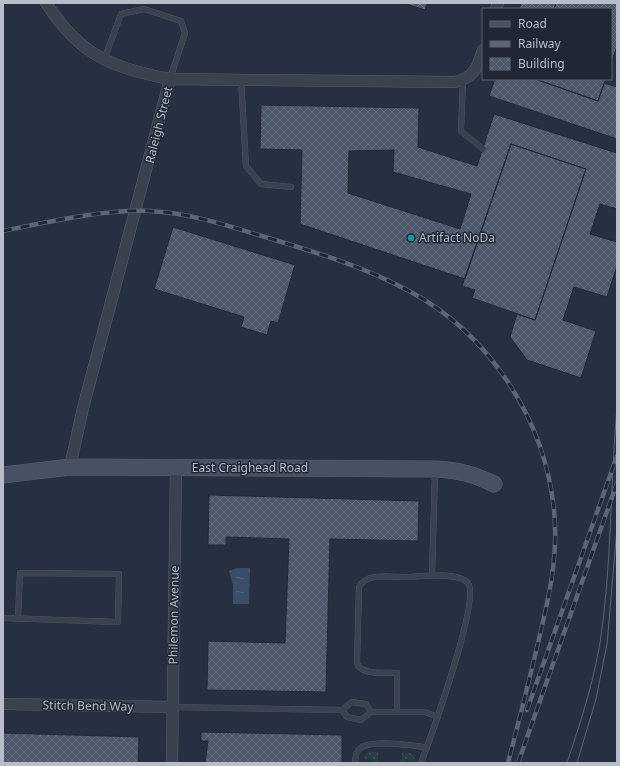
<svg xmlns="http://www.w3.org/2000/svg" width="620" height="766" font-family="'Noto Sans',sans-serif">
<defs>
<pattern id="grass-dots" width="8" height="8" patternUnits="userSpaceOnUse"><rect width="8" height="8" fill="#283d41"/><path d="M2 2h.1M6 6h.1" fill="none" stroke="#45575b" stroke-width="1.8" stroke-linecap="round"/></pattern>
<pattern id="water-ripples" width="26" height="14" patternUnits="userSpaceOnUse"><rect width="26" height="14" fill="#3c4d68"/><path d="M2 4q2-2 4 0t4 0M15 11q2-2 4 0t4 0" fill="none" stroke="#56657c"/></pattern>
<pattern id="building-cross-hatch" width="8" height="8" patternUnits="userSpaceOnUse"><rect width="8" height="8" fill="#4c5769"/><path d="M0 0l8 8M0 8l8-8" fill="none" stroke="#646d7d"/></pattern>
</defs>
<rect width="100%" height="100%" fill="#263040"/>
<path fill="url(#grass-dots)" d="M 367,752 L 378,752 L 378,763 L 374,763 L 374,760 L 363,758 Z
M 402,752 L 414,754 L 415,762 L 405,760 L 404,763 L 402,763 Z"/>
<path fill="url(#water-ripples)" d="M 237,568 L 250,568 L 249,604 L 233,604 L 233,585 L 229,571 Z"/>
<path fill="url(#building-cross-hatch)" stroke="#212937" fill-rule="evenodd" d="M 403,3 L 427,3 L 425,10 Z
M 521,3 L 556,3 L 554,9 L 519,9 Z
M 556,3 L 617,3 L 617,46 L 611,64 L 611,9 L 554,9 Z
M 495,79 L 535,79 L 598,101 L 604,83 L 617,87 L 617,139 L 489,96 Z
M 535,79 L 606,79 L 598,101 Z
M 261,105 L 419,108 L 418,147 L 477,166 L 494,114 L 617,153 L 617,209 L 600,204 L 590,234 L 617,242 L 617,266 L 607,297 L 574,287 L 563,320 L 596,331 L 581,378 L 527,360 L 510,337 L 517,314 L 535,320 L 586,169 L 511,144 L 465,279 L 300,224 L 302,150 L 260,149 ZM 394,150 L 393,172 L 471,194 L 460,229 L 348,193 L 349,151 Z
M 511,144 L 586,169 L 535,320 L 472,298 L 475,290 L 462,286 Z
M 173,227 L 295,265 L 278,323 L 271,321 L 267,335 L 241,327 L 244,317 L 154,289 Z
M 209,495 L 419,501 L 418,541 L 330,539 L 326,692 L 207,690 L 208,641 L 285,643 L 289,539 L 226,537 L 226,545 L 208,545 Z
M 201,732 L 342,735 L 342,763 L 205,763 L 208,741 L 201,741 Z
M 3,733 L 139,737 L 138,763 L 3,763 Z"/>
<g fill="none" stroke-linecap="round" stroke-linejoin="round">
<g stroke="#58606d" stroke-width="6">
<path id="lane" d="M 104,60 L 121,14 L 144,9 L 181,21 L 185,33 L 170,79
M 241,79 L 246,166 L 261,184 L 291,187
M 463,80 L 461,131 L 483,149
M 432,575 L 435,471
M 3,618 L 118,622 L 119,574 L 20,573 L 18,618
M 173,707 L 342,710
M 342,710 L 352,702 L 366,704 L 371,712
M 342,710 L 347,717 L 361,720 L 371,712
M 397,711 L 397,673 C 386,672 361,676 357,663 L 359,587 C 367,571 392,578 409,577 C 422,576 458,572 468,583 C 481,599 430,739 421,763
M 371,712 L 425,712 L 438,717
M 355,763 C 355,757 357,750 362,747 C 373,740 414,745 427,748"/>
</g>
<g stroke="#58606d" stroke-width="12">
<path id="street" d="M 46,3 C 80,55 111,68 170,79 L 455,82 C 475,77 477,68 483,50
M 496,9 L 498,3
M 70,467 L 83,408 L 170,79
M 3,704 L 173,707
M 172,763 L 176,467"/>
</g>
<g stroke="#58606d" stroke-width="17">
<path id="secondary" d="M 3,475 L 70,467 L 435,469 C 458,470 473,474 494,484"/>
</g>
<use href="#lane" stroke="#3a4250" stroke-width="5.5"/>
<use href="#street" stroke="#3a4250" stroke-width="11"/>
<use href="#secondary" stroke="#485163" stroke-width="16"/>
<path stroke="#5c6677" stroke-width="1" d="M 567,763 C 580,724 593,684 600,643 C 612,565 610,485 617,407
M 577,763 L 596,699 L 607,644 L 617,528"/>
<g stroke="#5c6677" stroke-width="4.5">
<path id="rail" d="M 3,231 C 48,222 104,209 150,211 C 193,213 234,228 275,240 C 321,254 367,268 409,291 C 490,334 545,420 554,510 C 559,558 548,601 537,647 C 528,686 518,724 508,763
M 527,710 L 617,456
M 518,763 L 617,483"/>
</g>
<use href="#rail" stroke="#1f2735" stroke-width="3" stroke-dasharray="9" stroke-linecap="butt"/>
</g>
<circle fill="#0f9aa8" stroke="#1f2735" stroke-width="1.5" cx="411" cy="238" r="4"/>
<g text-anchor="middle" stroke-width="3" stroke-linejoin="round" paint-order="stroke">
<g font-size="12" fill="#b7beca" stroke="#1f2735">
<text transform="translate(159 125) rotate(-76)" y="4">Raleigh Street</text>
<text x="250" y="472">East Craighead Road</text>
<text transform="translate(174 615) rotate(-89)" y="4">Philemon Avenue</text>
<text transform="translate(88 706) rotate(1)" y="4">Stitch Bend Way</text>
</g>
<g font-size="12" fill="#b7beca" stroke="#1f2735" text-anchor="start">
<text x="419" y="242">Artifact NoDa</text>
</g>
</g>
<rect width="620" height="766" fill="none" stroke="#b7beca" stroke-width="8"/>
<rect x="482" y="8" width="130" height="72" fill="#1f2735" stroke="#5c6371"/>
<rect x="490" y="21" width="20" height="6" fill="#485163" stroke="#5c6371"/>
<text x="518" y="28" font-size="12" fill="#b7beca">Road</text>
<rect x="490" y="41" width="20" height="6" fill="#5c6677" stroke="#5c6371"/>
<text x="518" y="48" font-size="12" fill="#b7beca">Railway</text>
<rect x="490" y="58" width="20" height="12" fill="url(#building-cross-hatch)" stroke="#5c6371"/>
<text x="518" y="68" font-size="12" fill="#b7beca">Building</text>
</svg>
